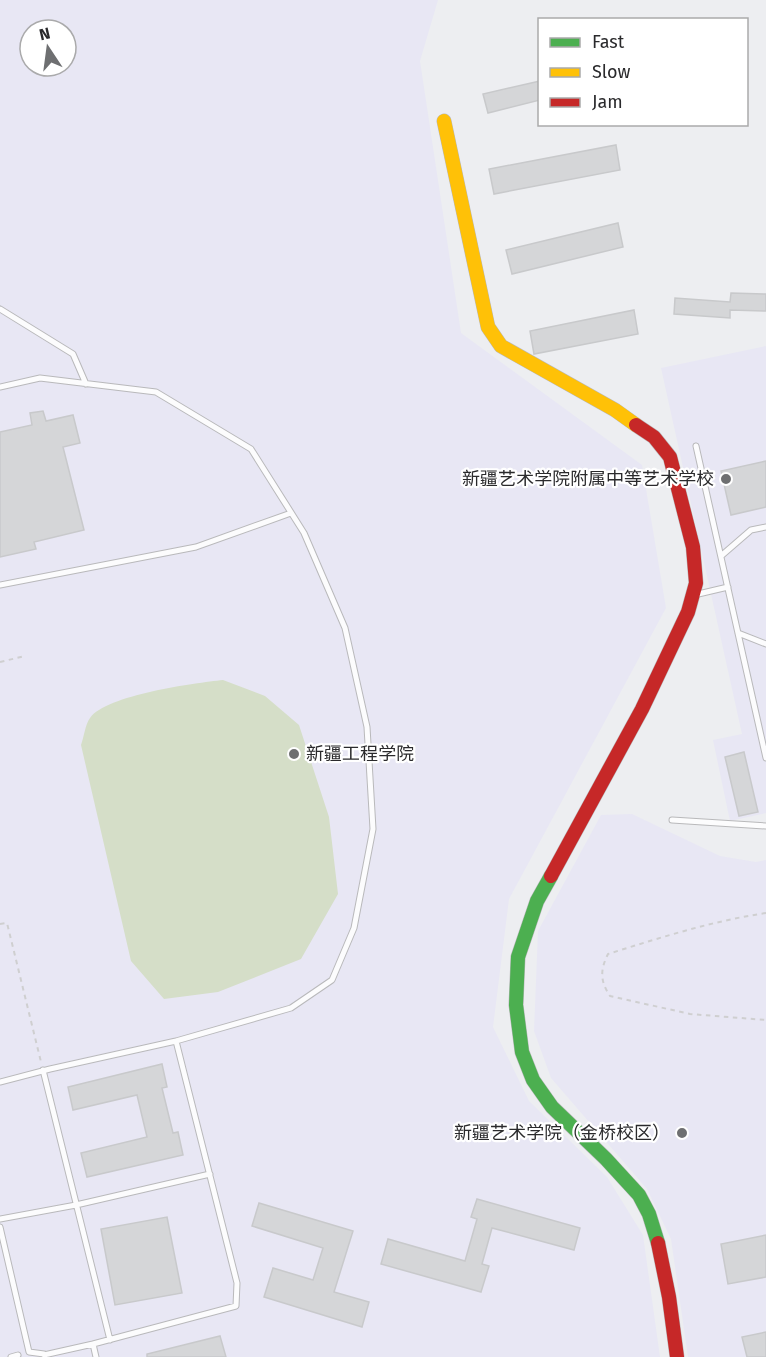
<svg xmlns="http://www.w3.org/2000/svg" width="766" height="1357" font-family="'Fira Sans','Noto Sans SC',sans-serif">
<rect width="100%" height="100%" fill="#edeef1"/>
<path fill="#e8e7f4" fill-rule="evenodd" d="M 0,0 L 438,0 L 420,61 L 461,333 L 642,465 L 666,608 L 509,899 L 493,1027 L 529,1101 L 607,1177 L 643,1235 L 660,1357 L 0,1357 ZM 30,30 L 66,30 L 66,66 L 30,66 Z
M 766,346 L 766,813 L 730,821 L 713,740 L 742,734 L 661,368 Z
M 632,814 L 720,856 L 756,862 L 766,860 L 766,1357 L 688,1357 L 671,1239 L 647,1189 L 551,1078 L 534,1031 L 538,931 L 601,815 Z"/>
<path fill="#d5dec8" d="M 223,680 L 265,696 L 299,725 L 329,817 L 338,894 L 301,959 L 218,992 L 164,999 L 131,961 L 81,745 C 84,737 85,725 90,718 C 106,695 195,683 223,680 Z"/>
<path fill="#d5d6d8" stroke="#c8c9cb" stroke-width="1.5" d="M 540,81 L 540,100 L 488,113 L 483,94 Z
M 616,145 L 620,170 L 494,194 L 489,169 Z
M 618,223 L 623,247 L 512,274 L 506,250 Z
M 731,293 L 766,294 L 766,311 L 730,310 L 730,318 L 674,314 L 675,298 L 730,302 Z
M 634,310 L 638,334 L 534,354 L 530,331 Z
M 43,411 L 46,421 L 73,415 L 80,443 L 63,447 L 84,530 L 34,542 L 36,549 L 0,557 L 0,432 L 32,425 L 30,413 Z
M 766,461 L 766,507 L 731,515 L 721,471 Z
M 744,752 L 758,812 L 739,816 L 725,757 Z
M 162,1064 L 167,1087 L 162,1088 L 173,1133 L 178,1132 L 183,1155 L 87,1177 L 81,1153 L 147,1137 L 137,1095 L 73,1110 L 68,1087 Z
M 477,1199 L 580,1228 L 574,1250 L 492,1228 L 482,1264 L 489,1266 L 481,1292 L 381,1264 L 388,1239 L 465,1261 L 477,1219 L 471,1217 Z
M 259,1203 L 353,1231 L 334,1292 L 369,1302 L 362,1327 L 264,1297 L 273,1268 L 313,1280 L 323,1248 L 252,1226 Z
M 167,1217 L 182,1293 L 115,1305 L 101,1229 Z
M 766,1235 L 766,1277 L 728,1284 L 721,1244 Z
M 766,1332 L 766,1357 L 747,1357 L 742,1337 Z
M 220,1336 L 226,1357 L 147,1357 L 147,1354 Z"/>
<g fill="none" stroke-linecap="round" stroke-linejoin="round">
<g stroke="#b9b9bb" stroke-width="7">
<path id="lane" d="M 0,309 L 73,354 L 86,384
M 0,387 L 40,378 L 156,392 L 251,449 L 304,533 L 345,628 L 367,727 L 373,829 L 354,928 L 332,980 L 291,1008 L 176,1041 L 50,1069 L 0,1082
M 696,446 L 766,758
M 721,556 L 751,530 L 766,527
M 0,585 L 196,547 L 291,513
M 694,595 L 728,587
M 738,633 L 766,644
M 672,820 L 766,826
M 43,1070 L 110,1340
M 0,1219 L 76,1205 L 210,1174
M 0,1227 L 29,1352 L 44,1354
M 93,1344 L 236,1306 L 237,1283 L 176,1041
M 44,1355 L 93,1344 L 96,1357
M 11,1357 L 18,1355"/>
</g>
<g stroke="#b9b9bb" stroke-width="15">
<path id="fast" d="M 551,876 L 537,901 L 518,957 L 516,1005 L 522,1052 L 533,1080 L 552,1107 L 606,1159 L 639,1195 L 649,1214 L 658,1243"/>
</g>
<g stroke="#b9b9bb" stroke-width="15">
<path id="slow" d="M 444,121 L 488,327 L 501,346 L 615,410 L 636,425"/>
</g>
<g stroke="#b9b9bb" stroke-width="15">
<path id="jam" d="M 551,876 L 642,709 L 688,612 L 696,583 L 693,547 L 670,457 L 654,437 L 636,425
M 658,1243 L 669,1297 L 677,1357"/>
</g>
<path stroke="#cfcfd0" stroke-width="2" stroke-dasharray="4.5 4.5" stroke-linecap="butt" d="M 0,662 L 25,656
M 766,913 C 712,921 659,938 608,954 C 600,970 600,981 610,996 L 690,1014 L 766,1020
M 0,924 L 7,923 L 41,1062"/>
<use href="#lane" stroke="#fcfcfd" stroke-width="5"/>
<use href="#fast" stroke="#4caf50" stroke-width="14"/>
<use href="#slow" stroke="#ffc107" stroke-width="14"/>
<use href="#jam" stroke="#c62828" stroke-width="14"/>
</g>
<g fill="#6e6f71" stroke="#fff" stroke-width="2">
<circle cx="726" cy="479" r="6"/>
<circle cx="294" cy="754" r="6"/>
<circle cx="682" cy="1133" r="6"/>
</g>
<g text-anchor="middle" stroke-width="4.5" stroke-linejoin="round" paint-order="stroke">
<g font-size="18" fill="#2a2a2c" stroke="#fff" text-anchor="end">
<text x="714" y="485">新疆艺术学院附属中等艺术学校</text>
<text x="306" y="760" text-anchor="start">新疆工程学院</text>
<text x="670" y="1139">新疆艺术学院（金桥校区）</text>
</g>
</g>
<rect x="538" y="18" width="210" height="108" fill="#ffffff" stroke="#aaaaab" stroke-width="1.5"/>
<rect x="550" y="38" width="30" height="9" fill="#4caf50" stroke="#aaaaab" stroke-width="1.5"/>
<text x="592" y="48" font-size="18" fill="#2a2a2c">Fast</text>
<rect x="550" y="68" width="30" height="9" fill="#ffc107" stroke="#aaaaab" stroke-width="1.5"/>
<text x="592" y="78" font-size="18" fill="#2a2a2c">Slow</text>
<rect x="550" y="98" width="30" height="9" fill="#c62828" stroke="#aaaaab" stroke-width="1.5"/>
<text x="592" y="108" font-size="18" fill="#2a2a2c">Jam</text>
<g transform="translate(48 48) rotate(347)"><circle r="28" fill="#ffffff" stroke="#aaaaab" stroke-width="1.5"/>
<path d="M0-4.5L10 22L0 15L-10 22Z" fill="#6e6f71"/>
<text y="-9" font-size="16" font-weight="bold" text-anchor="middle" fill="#2a2a2c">N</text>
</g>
</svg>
